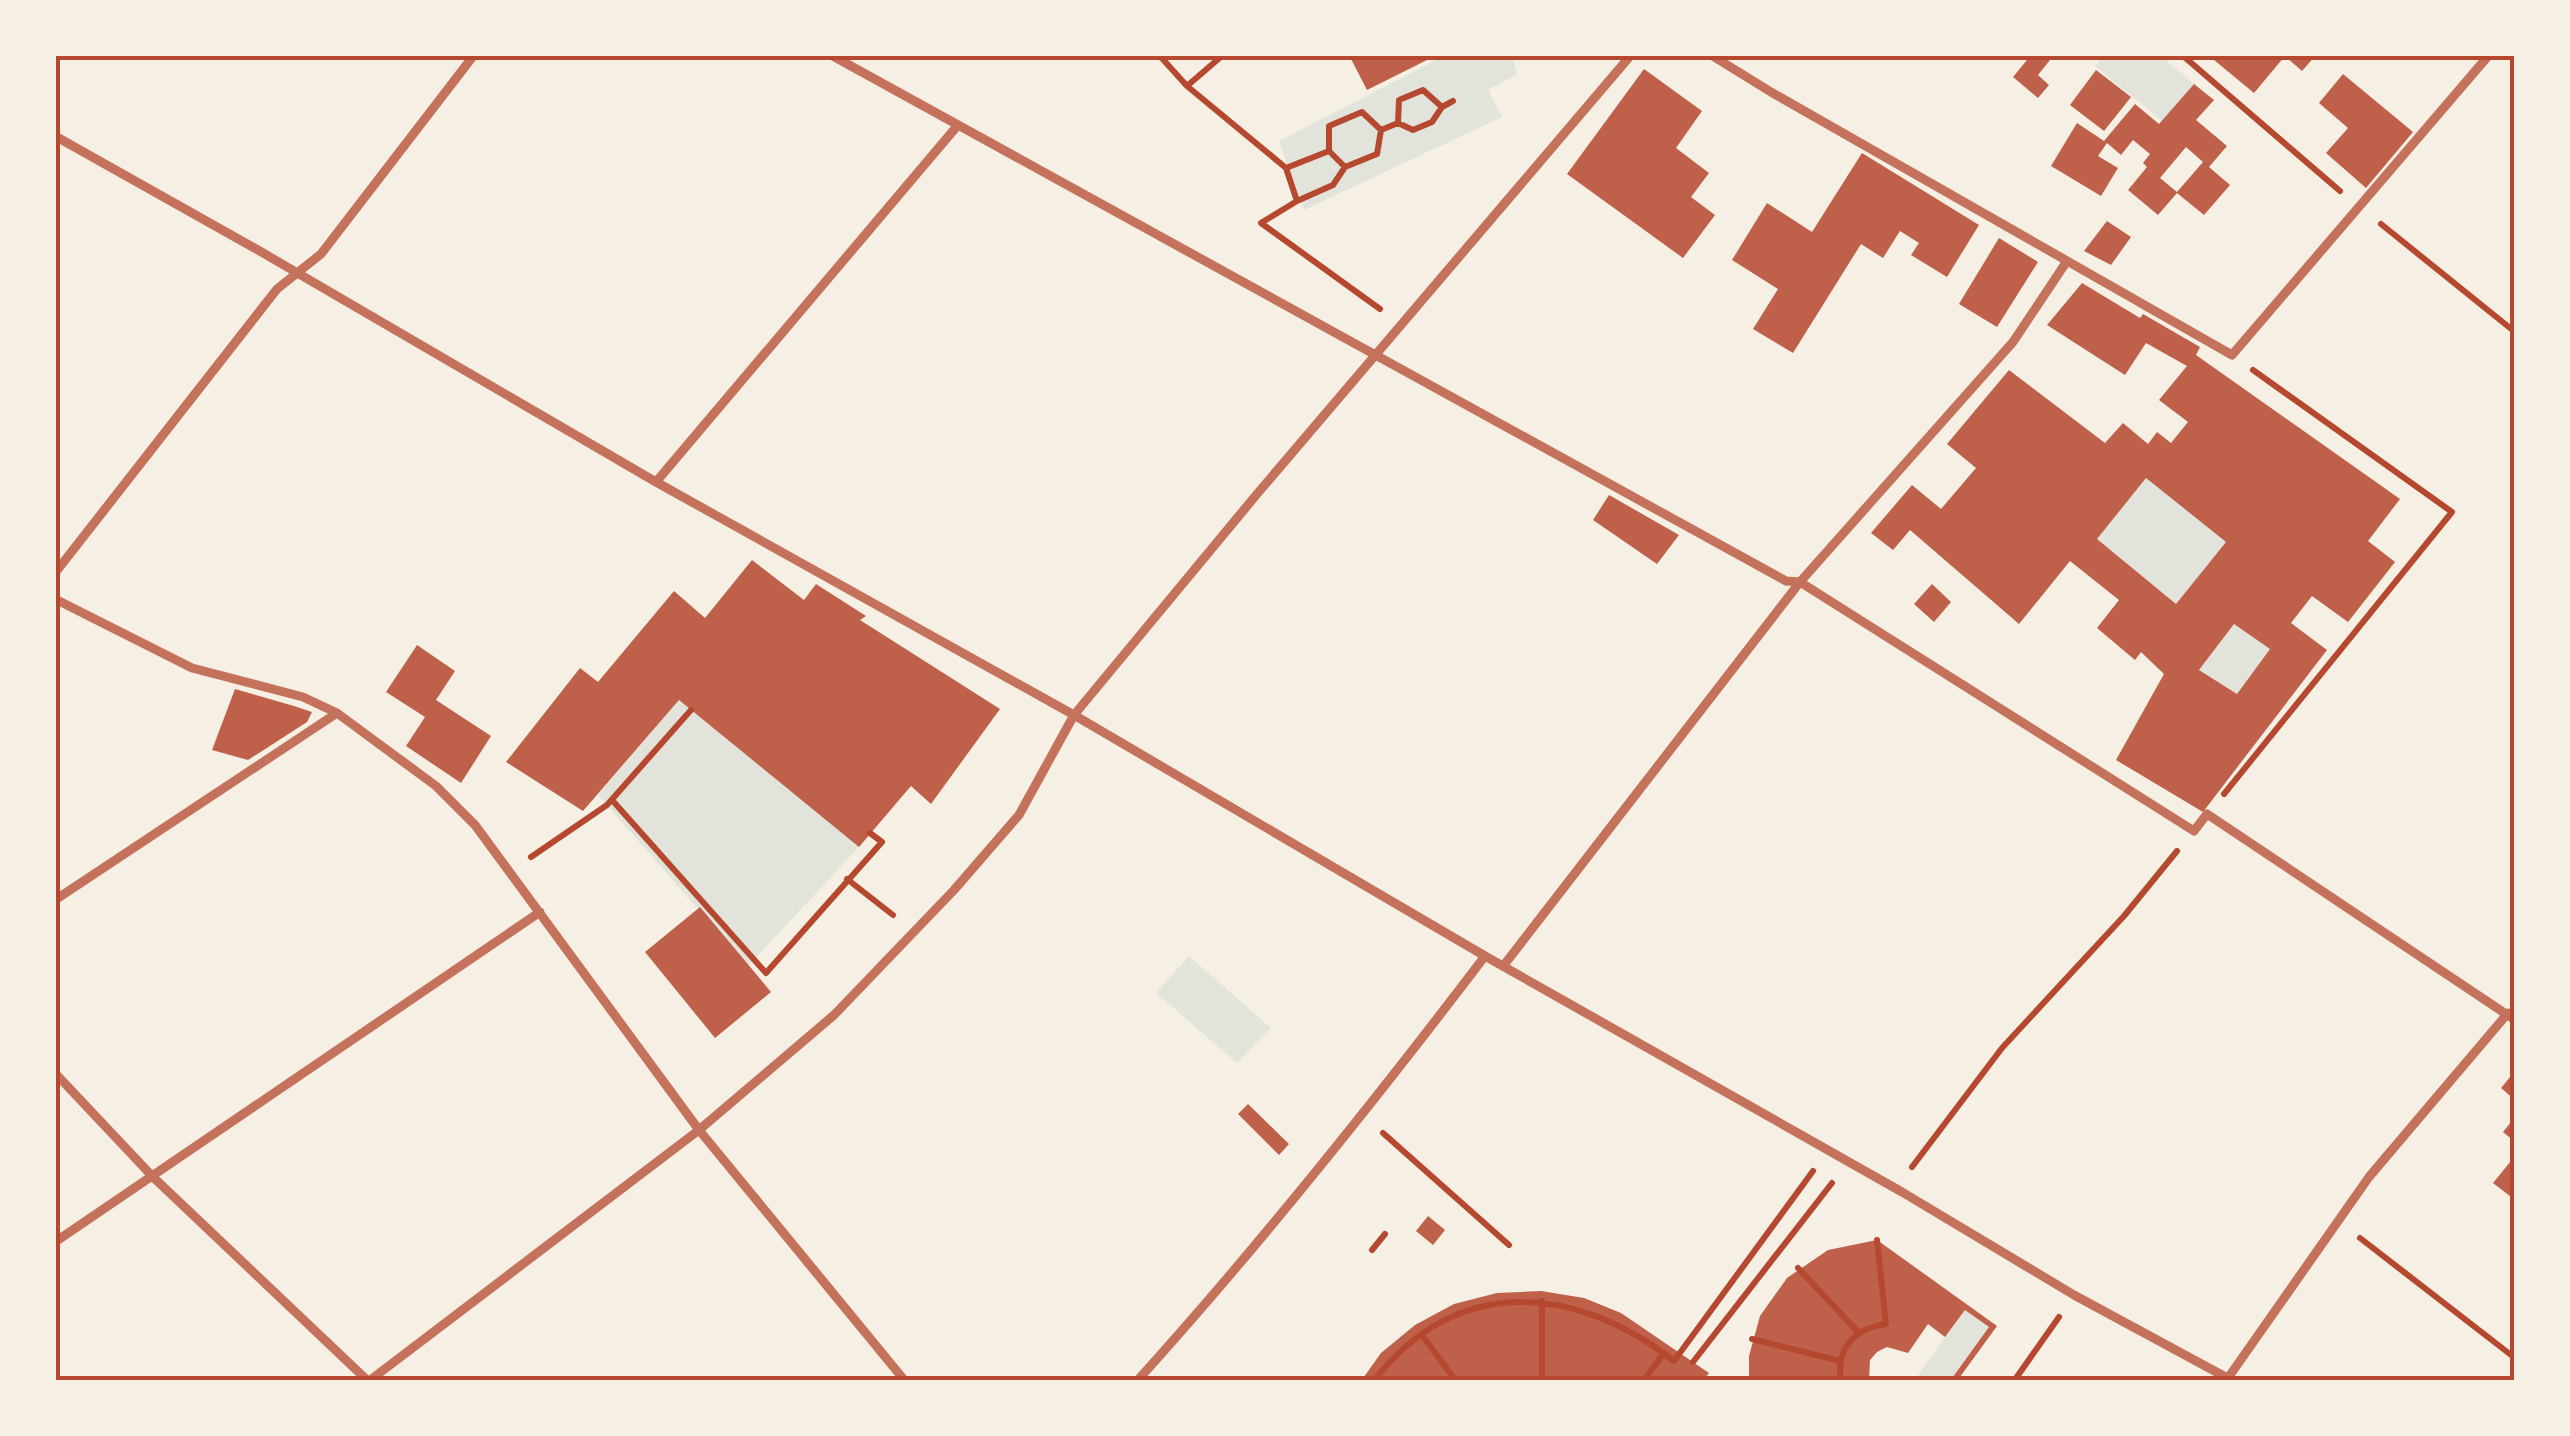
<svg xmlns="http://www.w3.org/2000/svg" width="2570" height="1436" font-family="Montserrat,sans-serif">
<rect width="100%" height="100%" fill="#f6efe4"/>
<path fill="#e2e4dc" d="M 1446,55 L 1512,55 L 1517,74 L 1488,90 L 1502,117 L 1304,210 L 1279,141 Z
M 2104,55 L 2160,55 L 2194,84 L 2162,121 L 2095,66 Z
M 2146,478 L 2226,542 L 2176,604 L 2097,539 Z
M 2234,624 L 2270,649 L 2237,694 L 2199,670 Z
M 679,700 L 859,847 L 748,966 L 598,795 Z
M 1189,956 L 1271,1028 L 1237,1063 L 1156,993 Z
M 1965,1310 L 1989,1327 L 1950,1381 L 1914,1381 Z"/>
<path fill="#bf614a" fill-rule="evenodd" d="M 1349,55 L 1437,55 L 1367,90 Z
M 2031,55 L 2054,55 L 2038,75 L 2049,85 L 2038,98 L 2013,77 Z
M 2208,55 L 2316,55 L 2302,71 L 2285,56 L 2254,93 Z
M 1644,69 L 1702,111 L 1676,148 L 1709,173 L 1691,197 L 1715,215 L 1683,258 L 1567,174 Z
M 2096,70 L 2131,97 L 2104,131 L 2070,105 Z
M 2343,74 L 2413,132 L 2366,188 L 2326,153 L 2348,128 L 2319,103 Z
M 2194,84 L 2214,100 L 2196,120 L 2227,146 L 2209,167 L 2230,185 L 2204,215 L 2177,193 L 2158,215 L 2128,190 L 2147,167 L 2143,163 L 2150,154 L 2133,140 L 2121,155 L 2107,143 L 2098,156 L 2118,168 L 2101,196 L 2051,166 L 2077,123 L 2104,141 L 2135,104 L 2159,124 ZM 2186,147 L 2203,162 L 2177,192 L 2160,178 Z
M 1862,153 L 1979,225 L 1947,277 L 1911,255 L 1919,243 L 1900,231 L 1883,258 L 1861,244 L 1793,353 L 1753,329 L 1778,289 L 1732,260 L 1767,203 L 1812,232 Z
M 2107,221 L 2131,237 L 2111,265 L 2084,251 Z
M 1999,238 L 2038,262 L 1997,327 L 1959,304 Z
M 2082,283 L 2140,318 L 2143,314 L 2200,347 L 2196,355 L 2400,499 L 2368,541 L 2395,562 L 2348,622 L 2312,596 L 2291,623 L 2327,650 L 2203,812 L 2116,760 L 2164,674 L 2141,652 L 2135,660 L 2097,628 L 2119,600 L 2070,561 L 2019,624 L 1910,530 L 1893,550 L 1871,533 L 1912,485 L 1941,509 L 1976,468 L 1947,444 L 2009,370 L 2105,443 L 2123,423 L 2148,444 L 2157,432 L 2171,443 L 2188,422 L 2159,400 L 2187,366 L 2146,343 L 2125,375 L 2047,325 ZM 2146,478 L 2226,542 L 2176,604 L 2097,539 ZM 2234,624 L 2270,649 L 2237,694 L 2199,670 Z
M 1609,495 L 1679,535 L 1657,564 L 1593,520 Z
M 752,560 L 804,600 L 816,584 L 866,616 L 860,620 L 1000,709 L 931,804 L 911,786 L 859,847 L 679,700 L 583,811 L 506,762 L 580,668 L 598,682 L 674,591 L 705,618 Z
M 1932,584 L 1951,602 L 1934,622 L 1914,604 Z
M 417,645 L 455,671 L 436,700 L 491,736 L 461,783 L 406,746 L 425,717 L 386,692 Z
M 235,689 L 294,706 L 312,712 L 307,722 L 248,760 L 212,750 Z
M 700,907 L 771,992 L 715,1038 L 645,952 Z
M 2515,1071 L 2515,1100 L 2501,1088 Z
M 1248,1104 L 1289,1144 L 1279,1155 L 1238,1114 Z
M 2515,1117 L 2515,1142 L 2503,1132 Z
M 2515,1156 L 2515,1200 L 2493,1183 Z
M 1428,1216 L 1445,1230 L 1433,1245 L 1416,1231 Z
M 1877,1240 L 1997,1326 L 1957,1381 L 1950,1381 L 1989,1327 L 1965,1310 L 1945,1337 L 1928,1324 L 1908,1353 L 1887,1347 L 1877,1352 L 1870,1360 L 1869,1381 L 1749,1381 L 1749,1356 L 1760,1316 L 1787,1278 L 1828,1250 Z
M 1541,1291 L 1584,1298 L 1621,1313 L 1709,1373 L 1703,1381 L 1361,1381 L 1381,1353 L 1415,1325 L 1454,1304 L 1497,1293 Z"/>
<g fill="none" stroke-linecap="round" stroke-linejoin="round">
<path stroke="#b5482f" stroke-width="6" d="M 1159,55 L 1187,86
M 1223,55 L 1187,86 L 1286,168 L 1297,201 L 1261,223 L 1380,309
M 2182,55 L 2340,191
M 1398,123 L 1399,100 L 1423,90 L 1442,107
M 1329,151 L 1345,167
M 1286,168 L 1329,151 L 1329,126 L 1362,112 L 1381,130 L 1398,123 L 1413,130 L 1432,122 L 1442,107 L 1453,101
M 1297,201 L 1333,185 L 1345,167 L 1377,154 L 1381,130
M 2381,224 L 2515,332
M 2224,794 L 2452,512 L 2253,370
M 612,800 L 766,973 L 882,842 L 870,833
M 531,857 L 607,805 L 691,710
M 847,879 L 893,915
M 1383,1133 L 1509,1245
M 1912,1167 L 2002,1048 L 2124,916 L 2177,851
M 2360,1238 L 2515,1358
M 1372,1250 L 1385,1234
M 1798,1268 L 1858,1332
M 1421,1334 L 1456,1381
M 1752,1339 L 1840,1361
M 1693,1362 L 1832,1183
M 1374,1381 C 1455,1274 1576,1284 1674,1361 L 1813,1171
M 1542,1381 L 1542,1301
M 1643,1381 L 1664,1353
M 1841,1381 C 1835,1349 1855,1328 1886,1324 L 1877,1240
M 2014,1381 L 2059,1317"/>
<path stroke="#c5725c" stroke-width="9" d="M 831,55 L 1786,581 L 1800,582 L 2194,831 L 2207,814 L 2515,1020
M 1711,55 L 1771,92 L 2232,355 L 2489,55
M 55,136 L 258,250 L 656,482 L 1074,715 L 1485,956 L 1902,1192 L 2074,1295 L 2233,1381
M 656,482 L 958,125
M 55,573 L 277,289 L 321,254 L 474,55
M 55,599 L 192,668 L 303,697 L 337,713 L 436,786 L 475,825 L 699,1130 L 905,1381
M 55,900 L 337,713
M 1504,965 L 1800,582 L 2013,342 L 2067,261
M 55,1073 L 153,1177 L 368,1381
M 55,1242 L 540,912
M 2228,1378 L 2369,1177 L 2508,1013
M 369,1381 L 699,1130 L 834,1015 L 954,890 L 1019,815 L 1074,715 L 1257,494 L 1631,55
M 1137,1381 C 1260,1245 1374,1102 1485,956"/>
</g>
<rect width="2570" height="1436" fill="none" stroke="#f6efe4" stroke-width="115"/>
<rect x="58" y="58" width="2454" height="1320" fill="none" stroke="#b5482f" stroke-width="4"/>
</svg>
